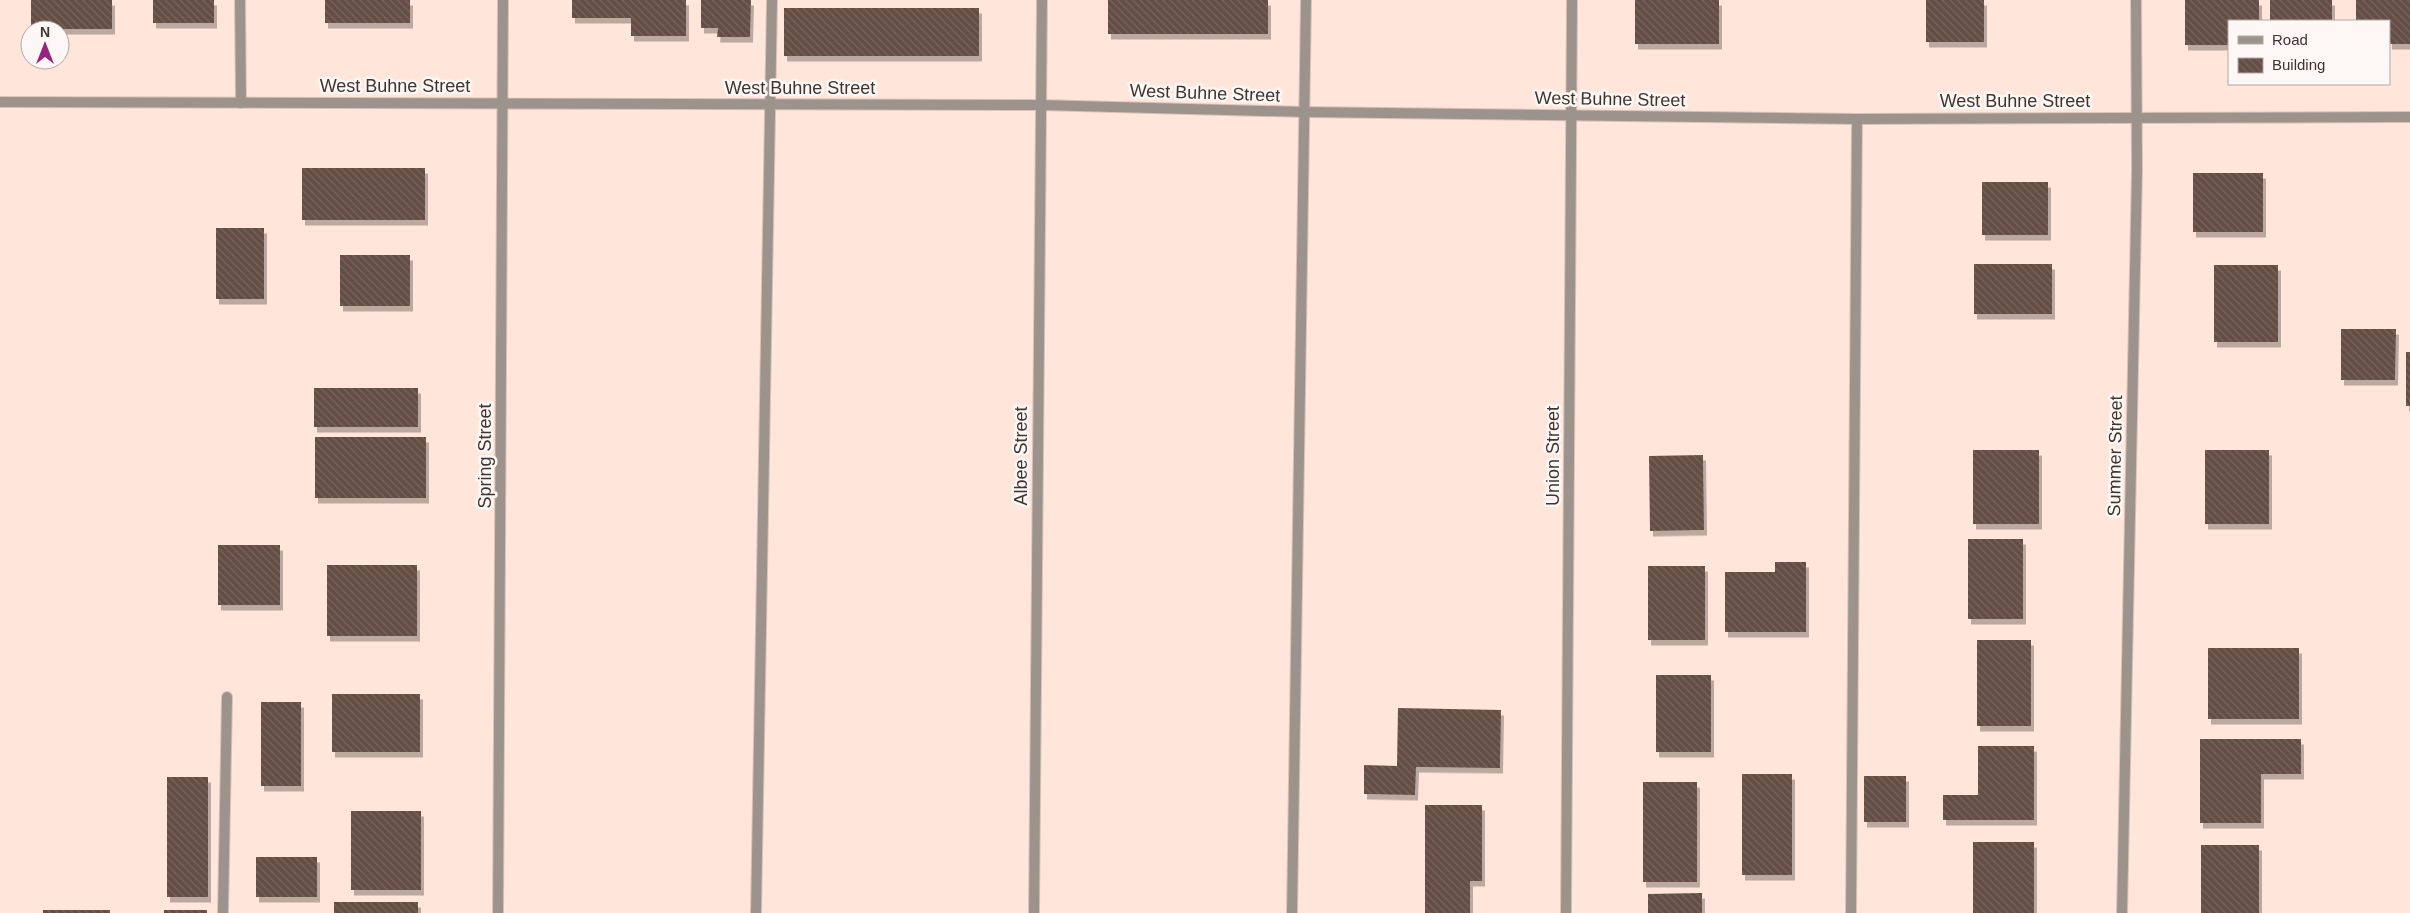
<svg xmlns="http://www.w3.org/2000/svg" width="2410" height="913" font-family="Arial,sans-serif">
<defs>
<pattern id="building-back-hatch" width="6" height="6" patternUnits="userSpaceOnUse" patternTransform="scale(1.25)"><rect width="6" height="6" fill="#644e45"/><path d="M-1 5l2 2M0 0l6 6M5-1l2 2" fill="none" stroke="#77655e"/></pattern>
<filter id="shadow"><feDropShadow dx="3" dy="5.5" stdDeviation="0" flood-color="#0004"/></filter>
</defs>
<rect width="100%" height="100%" fill="#ffe5da"/>
<path fill="url(#building-back-hatch)" filter="url(#shadow)" d="M 31,0 L 112,0 L 112,29 L 31,29 Z
M 153,0 L 214,0 L 214,23 L 153,23 Z
M 325,0 L 410,0 L 410,23 L 325,23 Z
M 572,0 L 686,0 L 686,36 L 631,36 L 631,18 L 572,18 Z
M 701,0 L 751,0 L 750,37 L 717,37 L 718,28 L 701,28 Z
M 1108,0 L 1268,0 L 1268,34 L 1108,34 Z
M 1635,0 L 1719,0 L 1719,44 L 1635,44 Z
M 1926,0 L 1984,0 L 1984,42 L 1926,42 Z
M 2185,0 L 2259,0 L 2259,21 L 2229,21 L 2229,45 L 2185,45 Z
M 2270,0 L 2332,0 L 2332,21 L 2270,21 Z
M 2356,0 L 2410,0 L 2410,44 L 2389,44 L 2389,21 L 2356,21 Z
M 784,8 L 979,8 L 979,56 L 784,56 Z
M 302,168 L 425,168 L 425,220 L 302,220 Z
M 2193,173 L 2263,173 L 2263,232 L 2193,232 Z
M 1982,182 L 2048,182 L 2048,235 L 1982,235 Z
M 216,228 L 264,228 L 264,299 L 216,299 Z
M 340,255 L 410,255 L 410,306 L 340,306 Z
M 1974,264 L 2052,264 L 2052,314 L 1974,314 Z
M 2214,265 L 2278,265 L 2278,342 L 2214,342 Z
M 2341,329 L 2396,329 L 2395,380 L 2341,380 Z
M 2406,352 L 2410,352 L 2410,406 L 2406,406 Z
M 314,388 L 418,388 L 418,427 L 314,427 Z
M 315,437 L 426,437 L 426,498 L 315,498 Z
M 1973,450 L 2039,450 L 2039,524 L 1973,524 Z
M 2205,450 L 2269,450 L 2269,524 L 2205,524 Z
M 1703,455 L 1704,530 L 1650,531 L 1649,456 Z
M 1968,539 L 2023,539 L 2023,619 L 1968,619 Z
M 218,545 L 280,545 L 280,605 L 218,605 Z
M 1775,562 L 1806,562 L 1806,632 L 1725,632 L 1725,572 L 1775,572 Z
M 327,565 L 417,565 L 417,636 L 327,636 Z
M 1648,566 L 1705,566 L 1705,640 L 1648,640 Z
M 1977,640 L 2031,640 L 2031,726 L 1977,726 Z
M 2208,648 L 2299,648 L 2299,719 L 2208,719 Z
M 1656,675 L 1711,675 L 1711,752 L 1656,752 Z
M 332,694 L 420,694 L 420,752 L 332,752 Z
M 261,702 L 301,702 L 301,786 L 261,786 Z
M 1398,708 L 1501,710 L 1500,768 L 1416,767 L 1415,795 L 1364,794 L 1364,765 L 1397,766 Z
M 2200,739 L 2301,739 L 2301,774 L 2261,774 L 2261,823 L 2200,823 Z
M 1978,746 L 2034,746 L 2034,820 L 1943,820 L 1943,795 L 1978,795 Z
M 1742,774 L 1792,774 L 1792,875 L 1742,875 Z
M 1864,776 L 1906,776 L 1906,822 L 1864,822 Z
M 167,777 L 208,777 L 208,897 L 167,897 Z
M 1643,782 L 1697,782 L 1697,882 L 1643,882 Z
M 1425,805 L 1482,805 L 1482,881 L 1470,881 L 1470,913 L 1425,913 Z
M 351,811 L 421,811 L 421,890 L 351,890 Z
M 1973,842 L 2034,842 L 2034,913 L 1973,913 Z
M 2201,845 L 2259,845 L 2259,913 L 2201,913 Z
M 256,857 L 317,857 L 317,897 L 256,897 Z
M 1702,893 L 1702,913 L 1648,913 L 1648,894 Z
M 334,902 L 418,902 L 418,913 L 334,913 Z
M 43,910 L 110,910 L 110,913 L 43,913 Z
M 164,910 L 207,910 L 207,913 L 164,913 Z"/>
<g fill="none" stroke-linecap="round" stroke-linejoin="round">
<g stroke="#d9c2b8" stroke-width="12">
<path id="service" d="M 240,0 L 241,103
M 223,913 L 227,697
M 756,913 L 772,0
M 1292,913 L 1306,0
M 1851,913 L 1857,119"/>
</g>
<g stroke="#d9c2b8" stroke-width="12">
<path id="minor" d="M 1034,913 L 1042,0
M 1566,913 L 1572,0
M 2122,913 L 2137,170 L 2136,0"/>
</g>
<g stroke="#d9c2b8" stroke-width="12">
<path id="tertiary" d="M 0,102 L 1040,105 L 1305,112 L 1857,119 L 2410,117
M 498,913 L 503,0"/>
</g>
<use href="#service" stroke="#9c948c" stroke-width="10"/>
<use href="#minor" stroke="#9c948c" stroke-width="10"/>
<use href="#tertiary" stroke="#9c948c" stroke-width="10"/>
</g>
<g text-anchor="middle" stroke-width="5" stroke-linejoin="round" paint-order="stroke">
<g font-size="18" fill="#3f3530" stroke="#fdf7f5">
<text x="395" y="92">West Buhne Street</text>
<text x="800" y="94">West Buhne Street</text>
<text transform="translate(1205 93) rotate(2)" y="6">West Buhne Street</text>
<text transform="translate(1610 99) rotate(1)" y="6">West Buhne Street</text>
<text x="2015" y="107">West Buhne Street</text>
<text transform="translate(485 456) rotate(-90)" y="6">Spring Street</text>
<text transform="translate(1021 456) rotate(-90)" y="6">Albee Street</text>
<text transform="translate(1553 456) rotate(-90)" y="6">Union Street</text>
<text transform="translate(2115 456) rotate(-89)" y="6">Summer Street</text>
</g>
</g>
<rect x="2228" y="20" width="162" height="65" fill="#fdf7f5" stroke="#b1a9a6"/>
<rect x="2238" y="36" width="25" height="8" fill="#9c948c" stroke="#b1a9a6"/>
<text x="2272" y="45" font-size="15" fill="#3f3530">Road</text>
<rect x="2238" y="58" width="25" height="15" fill="url(#building-back-hatch)" stroke="#b1a9a6"/>
<text x="2272" y="70" font-size="15" fill="#3f3530">Building</text>
<g transform="translate(45 45)"><circle r="24" fill="#fdf7f5" stroke="#b1a9a6"/>
<path d="M0-4L9 19L0 12L-9 19Z" fill="#972481"/>
<text y="-8" font-size="14" font-weight="bold" text-anchor="middle" fill="#3f3530">N</text>
</g>
</svg>
